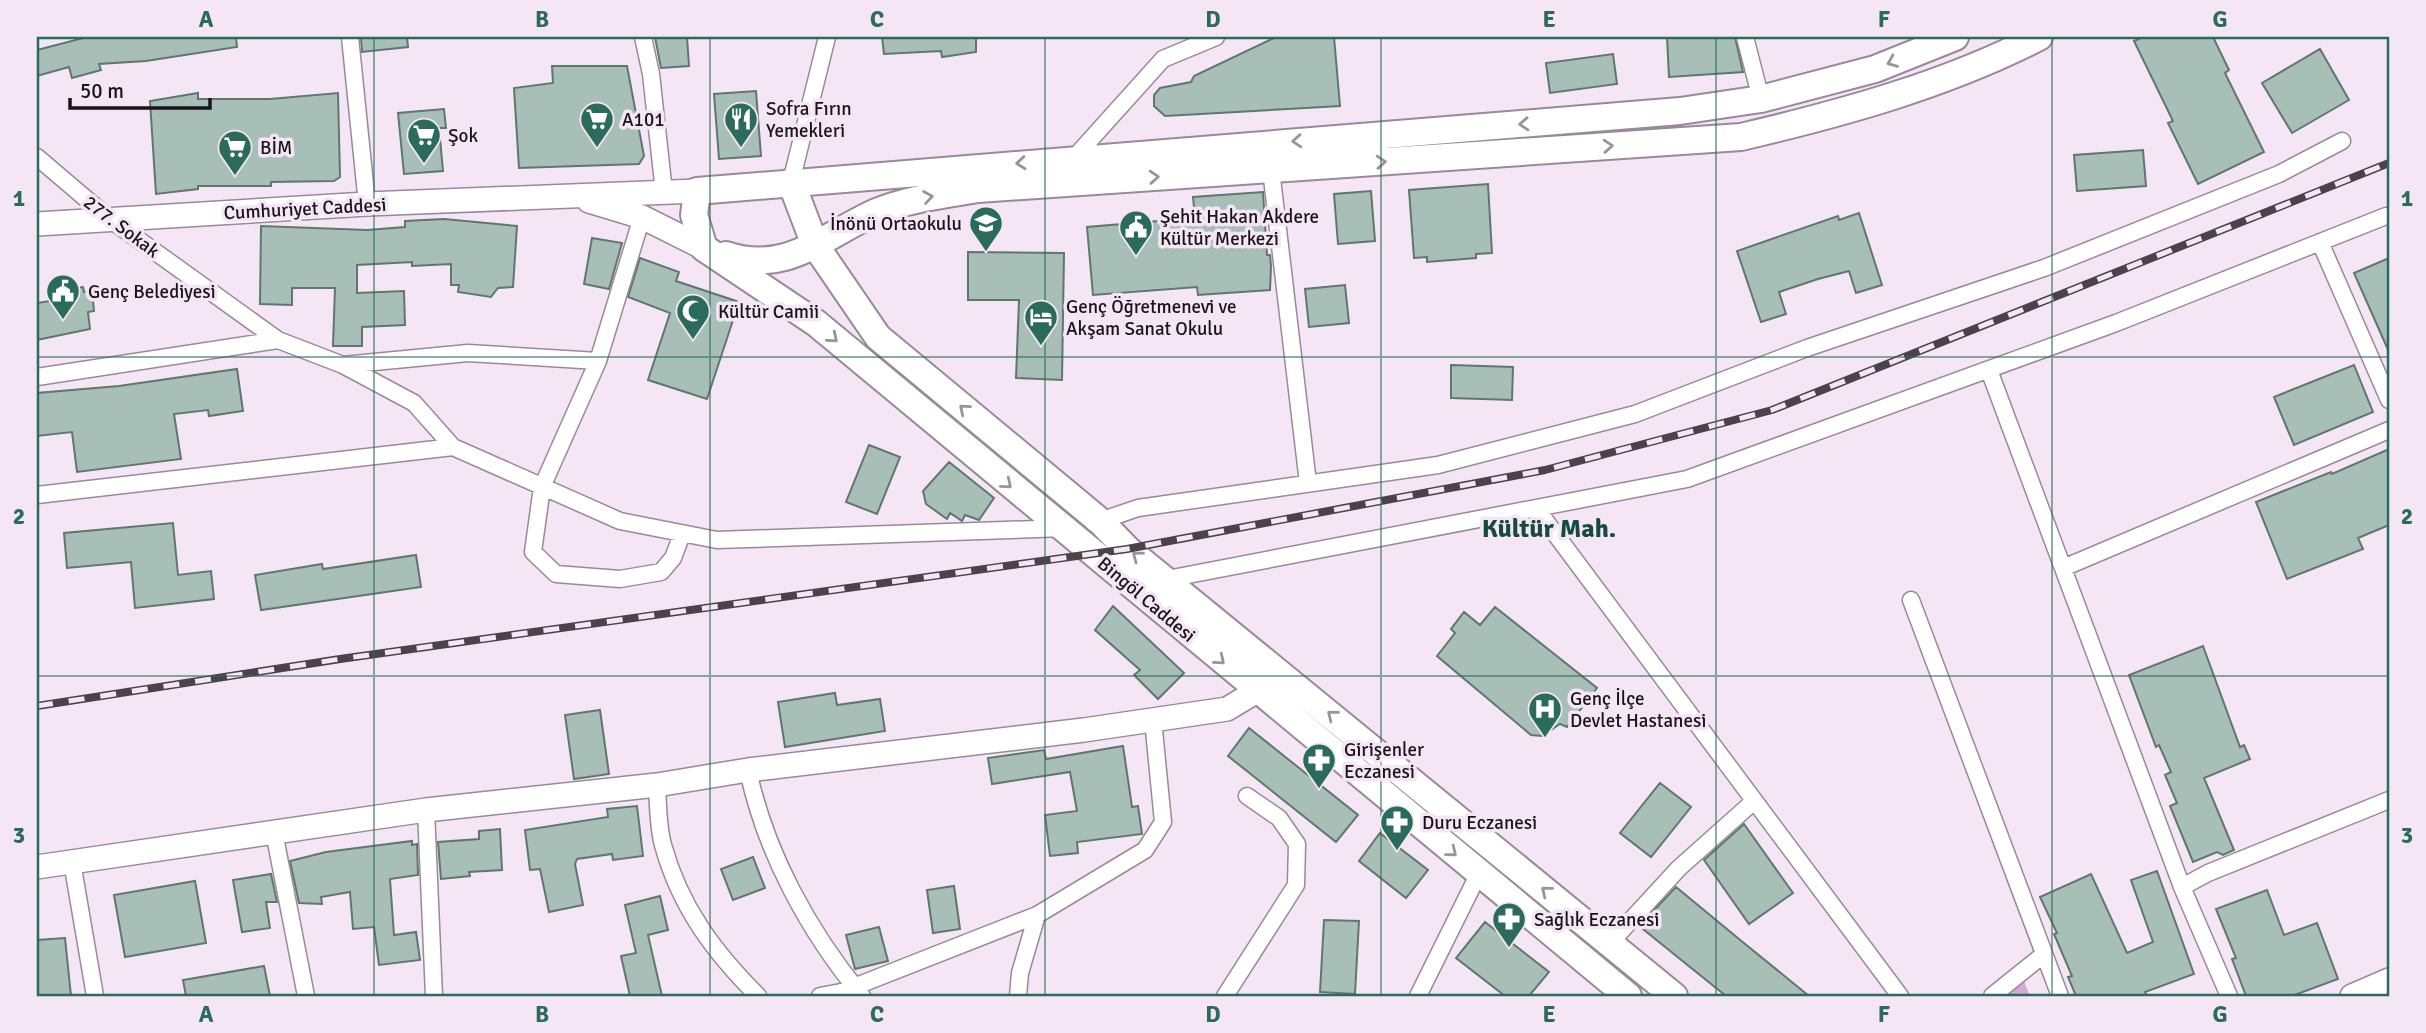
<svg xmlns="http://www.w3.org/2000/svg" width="2426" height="1033" font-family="Signika,sans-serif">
<rect width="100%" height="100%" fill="#f5e6f6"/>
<path fill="#d2acd5" d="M 2022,976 L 2030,996 L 2001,996 Z"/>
<path fill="#a8bfb7" stroke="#60766f" stroke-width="2" d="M 87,37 L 236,37 L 237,47 L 146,61 L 99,64 L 101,70 L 72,78 L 69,67 L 37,76 L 37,50 Z
M 361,37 L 407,37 L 408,47 L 362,52 Z
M 655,37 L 687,37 L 689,66 L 661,68 Z
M 882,37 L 976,37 L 976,52 L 942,57 L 941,51 L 884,54 Z
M 1276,37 L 1334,37 L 1340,106 L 1165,116 L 1154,106 L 1154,95 L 1160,88 L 1191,82 L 1194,76 Z
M 1667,37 L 1735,37 L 1743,72 L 1669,77 Z
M 2143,37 L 2213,37 L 2229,70 L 2225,73 L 2264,152 L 2198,184 L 2168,123 L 2173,121 L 2134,41 Z
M 2320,49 L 2349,100 L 2292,133 L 2262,83 Z
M 1613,54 L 1617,84 L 1550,93 L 1546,63 Z
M 552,66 L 627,66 L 644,156 L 639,164 L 519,168 L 514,88 L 553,83 Z
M 756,91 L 761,156 L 719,159 L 714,94 Z
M 198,93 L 198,99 L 270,99 L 338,93 L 340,177 L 334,181 L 271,182 L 271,186 L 198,186 L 198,189 L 156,194 L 150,101 Z
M 444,109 L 446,128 L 439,128 L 443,171 L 404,174 L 398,113 Z
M 2143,150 L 2146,186 L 2077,191 L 2074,155 Z
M 1488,184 L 1492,253 L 1476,254 L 1476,258 L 1427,262 L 1427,257 L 1414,258 L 1409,190 Z
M 1371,191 L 1375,241 L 1338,244 L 1334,194 Z
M 1263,192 L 1267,255 L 1270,255 L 1271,266 L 1270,290 L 1198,295 L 1197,287 L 1093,295 L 1087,227 L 1195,218 L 1193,197 Z
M 1859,213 L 1882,285 L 1856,293 L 1849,271 L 1818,279 L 1779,292 L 1786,314 L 1761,322 L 1737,251 L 1838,216 L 1839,220 Z
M 444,219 L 517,226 L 513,287 L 498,288 L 491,297 L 458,292 L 459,285 L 451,285 L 451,264 L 412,266 L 412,262 L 357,265 L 357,293 L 404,291 L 405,325 L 362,327 L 362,346 L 333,346 L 335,288 L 292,288 L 292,305 L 260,304 L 261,226 L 367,230 L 405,227 L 405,221 Z
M 592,238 L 622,243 L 609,289 L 584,284 Z
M 968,252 L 1064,253 L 1062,380 L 1016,378 L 1019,300 L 968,300 Z
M 640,258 L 679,272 L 676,281 L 739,302 L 707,399 L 648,380 L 670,313 L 628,297 Z
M 2389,258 L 2389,352 L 2354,273 Z
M 1345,285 L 1349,323 L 1309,327 L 1305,289 Z
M 83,287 L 84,292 L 92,291 L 94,311 L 88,312 L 90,329 L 37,340 L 37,303 L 50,301 L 49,291 Z
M 1451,365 L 1513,367 L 1512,400 L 1451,398 Z
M 2354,365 L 2373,412 L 2294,445 L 2274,397 Z
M 237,369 L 243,411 L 209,416 L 208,410 L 174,414 L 181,459 L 77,472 L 72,432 L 37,436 L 37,393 L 119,386 Z
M 869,445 L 900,457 L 877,514 L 846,502 Z
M 2389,449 L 2389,525 L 2358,538 L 2363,549 L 2287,579 L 2256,502 L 2331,472 L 2332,474 Z
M 949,462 L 994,498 L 979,520 L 965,515 L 962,521 L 950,513 L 947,519 L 926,504 L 923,491 Z
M 173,523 L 178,575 L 211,571 L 214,599 L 135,608 L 131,562 L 67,568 L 64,533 Z
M 416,555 L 421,587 L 261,610 L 255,575 L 322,564 L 323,569 Z
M 1113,606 L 1184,673 L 1158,699 L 1134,675 L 1140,670 L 1095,630 Z
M 1495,607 L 1597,688 L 1567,727 L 1560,724 L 1542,736 L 1531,735 L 1437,656 L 1455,633 L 1451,629 L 1464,612 L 1480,625 Z
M 2203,646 L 2240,747 L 2244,745 L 2250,759 L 2204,778 L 2234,850 L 2223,855 L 2217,852 L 2193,862 L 2170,806 L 2177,803 L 2165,775 L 2171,772 L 2159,745 L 2156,747 L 2129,675 Z
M 835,693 L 837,705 L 880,699 L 885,731 L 785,747 L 778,702 Z
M 600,710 L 609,774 L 574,779 L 565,715 Z
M 1249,728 L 1358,815 L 1336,842 L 1228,756 Z
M 1123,746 L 1132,807 L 1138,806 L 1142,834 L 1077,842 L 1078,853 L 1050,856 L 1045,815 L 1077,811 L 1070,772 L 992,784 L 988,758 L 1044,750 L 1046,759 Z
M 1660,783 L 1691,807 L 1651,857 L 1620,833 Z
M 637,806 L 643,856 L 613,860 L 612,854 L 577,859 L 575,864 L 583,905 L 549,912 L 540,869 L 530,870 L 525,830 L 608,817 L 607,809 Z
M 1744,824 L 1793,893 L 1749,924 L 1704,860 Z
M 500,829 L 502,870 L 469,872 L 470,876 L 441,879 L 438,842 L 479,839 L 479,831 Z
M 1380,833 L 1428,870 L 1406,898 L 1359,861 Z
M 412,841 L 412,845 L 417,844 L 418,875 L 390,879 L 394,935 L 416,932 L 420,960 L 379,965 L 374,927 L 353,929 L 350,892 L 321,897 L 322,904 L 299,903 L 290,861 L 326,852 Z
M 753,857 L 765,888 L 733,900 L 721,869 Z
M 2157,871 L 2194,974 L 2145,992 L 2147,996 L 2076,996 L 2068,977 L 2072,976 L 2054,934 L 2057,933 L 2040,897 L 2091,874 L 2127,953 L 2153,942 L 2131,880 Z
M 271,874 L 277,902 L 266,902 L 270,928 L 242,932 L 233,880 Z
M 195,881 L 206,943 L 125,957 L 114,895 Z
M 954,886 L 960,929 L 933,933 L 927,890 Z
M 1676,887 L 1739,939 L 1809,996 L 1726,996 L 1639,926 Z
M 2267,890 L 2284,935 L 2317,923 L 2338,979 L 2292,996 L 2246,996 L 2232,959 L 2236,958 L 2216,909 Z
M 660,896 L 668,930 L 648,935 L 662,996 L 630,996 L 621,956 L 636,953 L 625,905 Z
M 1324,920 L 1359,921 L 1355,994 L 1320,992 Z
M 1485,922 L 1549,972 L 1529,996 L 1505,996 L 1456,958 Z
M 879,927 L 888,961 L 855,969 L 846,935 Z
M 65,938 L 71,996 L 37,996 L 37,940 Z
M 264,966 L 270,996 L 186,996 L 183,980 Z"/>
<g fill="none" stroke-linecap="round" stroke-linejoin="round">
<g stroke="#988a99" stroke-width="19">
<path id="street" d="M 350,37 L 367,204
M 643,37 L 651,74 L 664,192
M 1745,37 L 1761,99
M 37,157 L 111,220 L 278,340
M 1073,159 L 1163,59 L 1216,37
M 1271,170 L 1308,483
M 791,182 L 827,37
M 642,217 L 598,361 L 542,487 L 533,552 L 556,574 L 620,579 L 661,572 L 673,558 L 682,534
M 2320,242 L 2389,400
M 343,365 L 468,353 L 598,361
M 1989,370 L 2182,887 L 2229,996
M 37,377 L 278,340 L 343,365 L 414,403 L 453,447 L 620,521 L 717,540 L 1065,528
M 37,495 L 453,447
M 1536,508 L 1900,996
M 1094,523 L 1138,508 L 1438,465 L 1635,414 L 1807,348 L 2044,268 L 2279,174 L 2342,141
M 2063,568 L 2389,430
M 1167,579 L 1687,479 L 2116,323 L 2386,216
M 1911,600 L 2060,996
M 748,770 C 765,852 809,932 862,996
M 657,785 C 658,805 658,827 663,845 C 680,907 714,952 758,996
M 426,810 L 434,996
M 274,832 L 306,996
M 72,862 L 95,996
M 2182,887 L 2208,873 L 2389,800
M 1610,943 L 1679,868 L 1753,802
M 820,996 L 841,992 L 1037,915 L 1145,850 L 1163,822 L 1153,720
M 1018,996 L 1020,973 L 1037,915
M 1225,996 L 1296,885 L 1297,844 L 1279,818 L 1247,796
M 1418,996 L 1479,873
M 1992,996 L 2043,955"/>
</g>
<g stroke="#988a99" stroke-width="26">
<path id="secondary" d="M 589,201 L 642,217 L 704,248
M 37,224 L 367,204 L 697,191
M 37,867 L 426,810 L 657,785 L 748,770 L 1084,730 L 1227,709 L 1257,691 L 1259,674
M 2352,996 L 2389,980"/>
</g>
<g stroke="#988a99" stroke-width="30">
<path id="primary" d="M 791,182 L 815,245 L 878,337 L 1101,522 L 1127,549 L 1674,996
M 726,255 C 786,275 822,237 874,213 C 907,199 943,195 978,189 L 1741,137 C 1843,113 1945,85 2039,37
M 1628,996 L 816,323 L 704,248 L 694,215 L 697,191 L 1680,111 L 1761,99 L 1875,69 L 1955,37"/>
</g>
<use href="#street" stroke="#fff" stroke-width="16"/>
<use href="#secondary" stroke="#fff" stroke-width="23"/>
<use href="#primary" stroke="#fff" stroke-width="26"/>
<g stroke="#4a434a" stroke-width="8">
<path id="rail" d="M 37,706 L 340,659 L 1127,549 L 1545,470 L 1772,410 L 2389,163"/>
</g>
<use href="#rail" stroke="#f5e6f6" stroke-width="5" stroke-dasharray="16" stroke-linecap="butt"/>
</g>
<defs><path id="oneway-chevron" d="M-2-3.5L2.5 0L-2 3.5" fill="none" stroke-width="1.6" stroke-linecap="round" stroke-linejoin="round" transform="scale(1.75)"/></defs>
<g stroke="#989598">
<use href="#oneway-chevron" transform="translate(1892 62) rotate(158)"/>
<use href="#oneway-chevron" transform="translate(1524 124) rotate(176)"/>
<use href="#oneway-chevron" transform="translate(1297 141) rotate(176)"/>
<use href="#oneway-chevron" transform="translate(1608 146) rotate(-4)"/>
<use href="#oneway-chevron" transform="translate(1381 162) rotate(-4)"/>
<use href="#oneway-chevron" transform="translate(1021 163) rotate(175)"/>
<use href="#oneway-chevron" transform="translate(1154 177) rotate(-4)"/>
<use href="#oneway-chevron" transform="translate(928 197) rotate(-9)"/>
<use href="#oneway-chevron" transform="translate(833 338) rotate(40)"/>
<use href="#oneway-chevron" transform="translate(964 409) rotate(-140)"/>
<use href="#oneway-chevron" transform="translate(1007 484) rotate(40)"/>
<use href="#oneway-chevron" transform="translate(1137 556) rotate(-143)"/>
<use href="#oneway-chevron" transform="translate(1220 660) rotate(40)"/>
<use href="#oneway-chevron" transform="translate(1332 715) rotate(-141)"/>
<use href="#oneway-chevron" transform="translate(1452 852) rotate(39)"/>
<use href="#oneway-chevron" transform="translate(1546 891) rotate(-141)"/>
</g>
<path fill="none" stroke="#2a6b5b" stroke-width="2" stroke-opacity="0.55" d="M 374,37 L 374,996M 710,37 L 710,996M 1045,37 L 1045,996M 1381,37 L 1381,996M 1716,37 L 1716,996M 2052,37 L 2052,996M 37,357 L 2389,357M 37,676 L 2389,676"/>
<defs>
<g id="supermarket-pin" transform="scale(1.75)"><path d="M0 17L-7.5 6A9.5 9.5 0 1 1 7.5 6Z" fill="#2a6b5b" stroke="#f5e6f6"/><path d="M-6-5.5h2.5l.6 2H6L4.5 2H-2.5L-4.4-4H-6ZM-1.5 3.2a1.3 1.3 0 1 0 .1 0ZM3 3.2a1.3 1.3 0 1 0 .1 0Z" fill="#fff"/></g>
<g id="restaurant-pin" transform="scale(1.75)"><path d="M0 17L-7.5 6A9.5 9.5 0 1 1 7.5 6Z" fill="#2a6b5b" stroke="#f5e6f6"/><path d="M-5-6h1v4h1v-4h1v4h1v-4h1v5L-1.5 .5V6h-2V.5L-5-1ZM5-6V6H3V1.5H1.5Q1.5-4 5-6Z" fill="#fff"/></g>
<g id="school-pin" transform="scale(1.75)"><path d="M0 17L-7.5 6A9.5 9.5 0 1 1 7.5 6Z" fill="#2a6b5b" stroke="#f5e6f6"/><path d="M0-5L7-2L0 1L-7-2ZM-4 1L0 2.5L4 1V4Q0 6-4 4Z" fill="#fff"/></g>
<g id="civic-pin" transform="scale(1.75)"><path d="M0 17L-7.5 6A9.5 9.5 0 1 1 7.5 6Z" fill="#2a6b5b" stroke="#f5e6f6"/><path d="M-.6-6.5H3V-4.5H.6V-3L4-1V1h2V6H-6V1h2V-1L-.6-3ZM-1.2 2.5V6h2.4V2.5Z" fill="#fff"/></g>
<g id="mosque-pin" transform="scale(1.75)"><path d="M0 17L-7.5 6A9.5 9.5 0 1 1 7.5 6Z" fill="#2a6b5b" stroke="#f5e6f6"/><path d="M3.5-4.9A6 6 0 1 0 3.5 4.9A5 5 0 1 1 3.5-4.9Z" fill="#fff"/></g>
<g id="hotel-pin" transform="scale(1.75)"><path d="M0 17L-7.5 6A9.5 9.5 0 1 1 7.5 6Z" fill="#2a6b5b" stroke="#f5e6f6"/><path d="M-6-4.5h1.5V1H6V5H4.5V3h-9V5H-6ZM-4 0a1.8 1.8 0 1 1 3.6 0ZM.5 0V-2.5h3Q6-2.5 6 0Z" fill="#fff"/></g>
<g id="hospital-pin" transform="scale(1.75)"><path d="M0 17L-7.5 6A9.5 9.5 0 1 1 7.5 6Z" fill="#2a6b5b" stroke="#f5e6f6"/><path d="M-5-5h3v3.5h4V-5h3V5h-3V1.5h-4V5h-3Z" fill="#fff"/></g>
<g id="pharmacy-pin" transform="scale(1.75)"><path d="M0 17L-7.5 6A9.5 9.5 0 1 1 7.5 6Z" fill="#2a6b5b" stroke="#f5e6f6"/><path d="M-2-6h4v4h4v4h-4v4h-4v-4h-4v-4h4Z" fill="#fff"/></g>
</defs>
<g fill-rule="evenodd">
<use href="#supermarket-pin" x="597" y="119"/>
<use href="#restaurant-pin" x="741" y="119"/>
<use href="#supermarket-pin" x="424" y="135"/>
<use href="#supermarket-pin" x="235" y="147"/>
<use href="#school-pin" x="986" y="223"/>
<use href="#civic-pin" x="1136" y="227"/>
<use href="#civic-pin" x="63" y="291"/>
<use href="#mosque-pin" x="693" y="311"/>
<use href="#hotel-pin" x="1041" y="317"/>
<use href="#hospital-pin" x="1545" y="709"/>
<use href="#pharmacy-pin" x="1319" y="760"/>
<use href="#pharmacy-pin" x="1397" y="822"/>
<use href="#pharmacy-pin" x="1509" y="919"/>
</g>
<g text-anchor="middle" stroke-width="7" stroke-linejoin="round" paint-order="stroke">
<g font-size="19" fill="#191419" stroke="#f5e6f6" text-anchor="start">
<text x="766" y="115">Sofra Fırın<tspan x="766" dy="22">Yemekleri</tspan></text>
<text x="622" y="126">A101</text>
<text x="448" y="142">Şok</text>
<text x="260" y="154">BİM</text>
<text x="1160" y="223">Şehit Hakan Akdere<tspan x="1160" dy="22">Kültür Merkezi</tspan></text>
<text x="962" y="230" text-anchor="end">İnönü Ortaokulu</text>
<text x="88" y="298">Genç Belediyesi</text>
<text x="1066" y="313">Genç Öğretmenevi ve<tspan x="1066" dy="22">Akşam Sanat Okulu</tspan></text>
<text x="718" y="318">Kültür Camii</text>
<text x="1570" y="705">Genç İlçe<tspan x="1570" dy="22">Devlet Hastanesi</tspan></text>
<text x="1344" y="756">Girişenler<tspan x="1344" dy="22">Eczanesi</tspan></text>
<text x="1422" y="829">Duru Eczanesi</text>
<text x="1534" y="926">Sağlık Eczanesi</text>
</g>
<g font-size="19" fill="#191419" stroke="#f5e6f6">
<text transform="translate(305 208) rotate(-3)" y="7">Cumhuriyet Caddesi</text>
<text transform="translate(122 226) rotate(37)" y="7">277. Sokak</text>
<text transform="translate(1147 599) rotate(40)" y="7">Bingöl Caddesi</text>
</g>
<g font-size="26" font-weight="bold" fill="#154b3e" stroke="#f5e6f6">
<text x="1549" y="537">Kültür Mah.</text>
</g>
</g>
<rect width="2426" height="1033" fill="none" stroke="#f5e6f6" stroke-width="77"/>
<path d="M70 98v10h140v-10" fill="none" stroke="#191419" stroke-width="3.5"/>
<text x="80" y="98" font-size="21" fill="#191419" stroke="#f5e6f6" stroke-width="5" paint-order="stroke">50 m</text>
<rect x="38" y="38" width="2350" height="957" fill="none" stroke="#2a6b5b" stroke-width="2.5"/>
<g font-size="23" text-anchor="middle" font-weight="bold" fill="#2a6b5b">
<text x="206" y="27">A</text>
<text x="542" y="27">B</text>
<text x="877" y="27">C</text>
<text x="1213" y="27">D</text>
<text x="1549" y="27">E</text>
<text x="1884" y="27">F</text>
<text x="2220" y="27">G</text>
<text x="19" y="206">1</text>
<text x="2407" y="206">1</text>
<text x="19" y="524">2</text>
<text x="2407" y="524">2</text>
<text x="19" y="843">3</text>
<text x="2407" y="843">3</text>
<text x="206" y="1022">A</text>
<text x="542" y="1022">B</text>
<text x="877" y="1022">C</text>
<text x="1213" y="1022">D</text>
<text x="1549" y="1022">E</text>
<text x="1884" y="1022">F</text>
<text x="2220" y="1022">G</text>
</g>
</svg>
